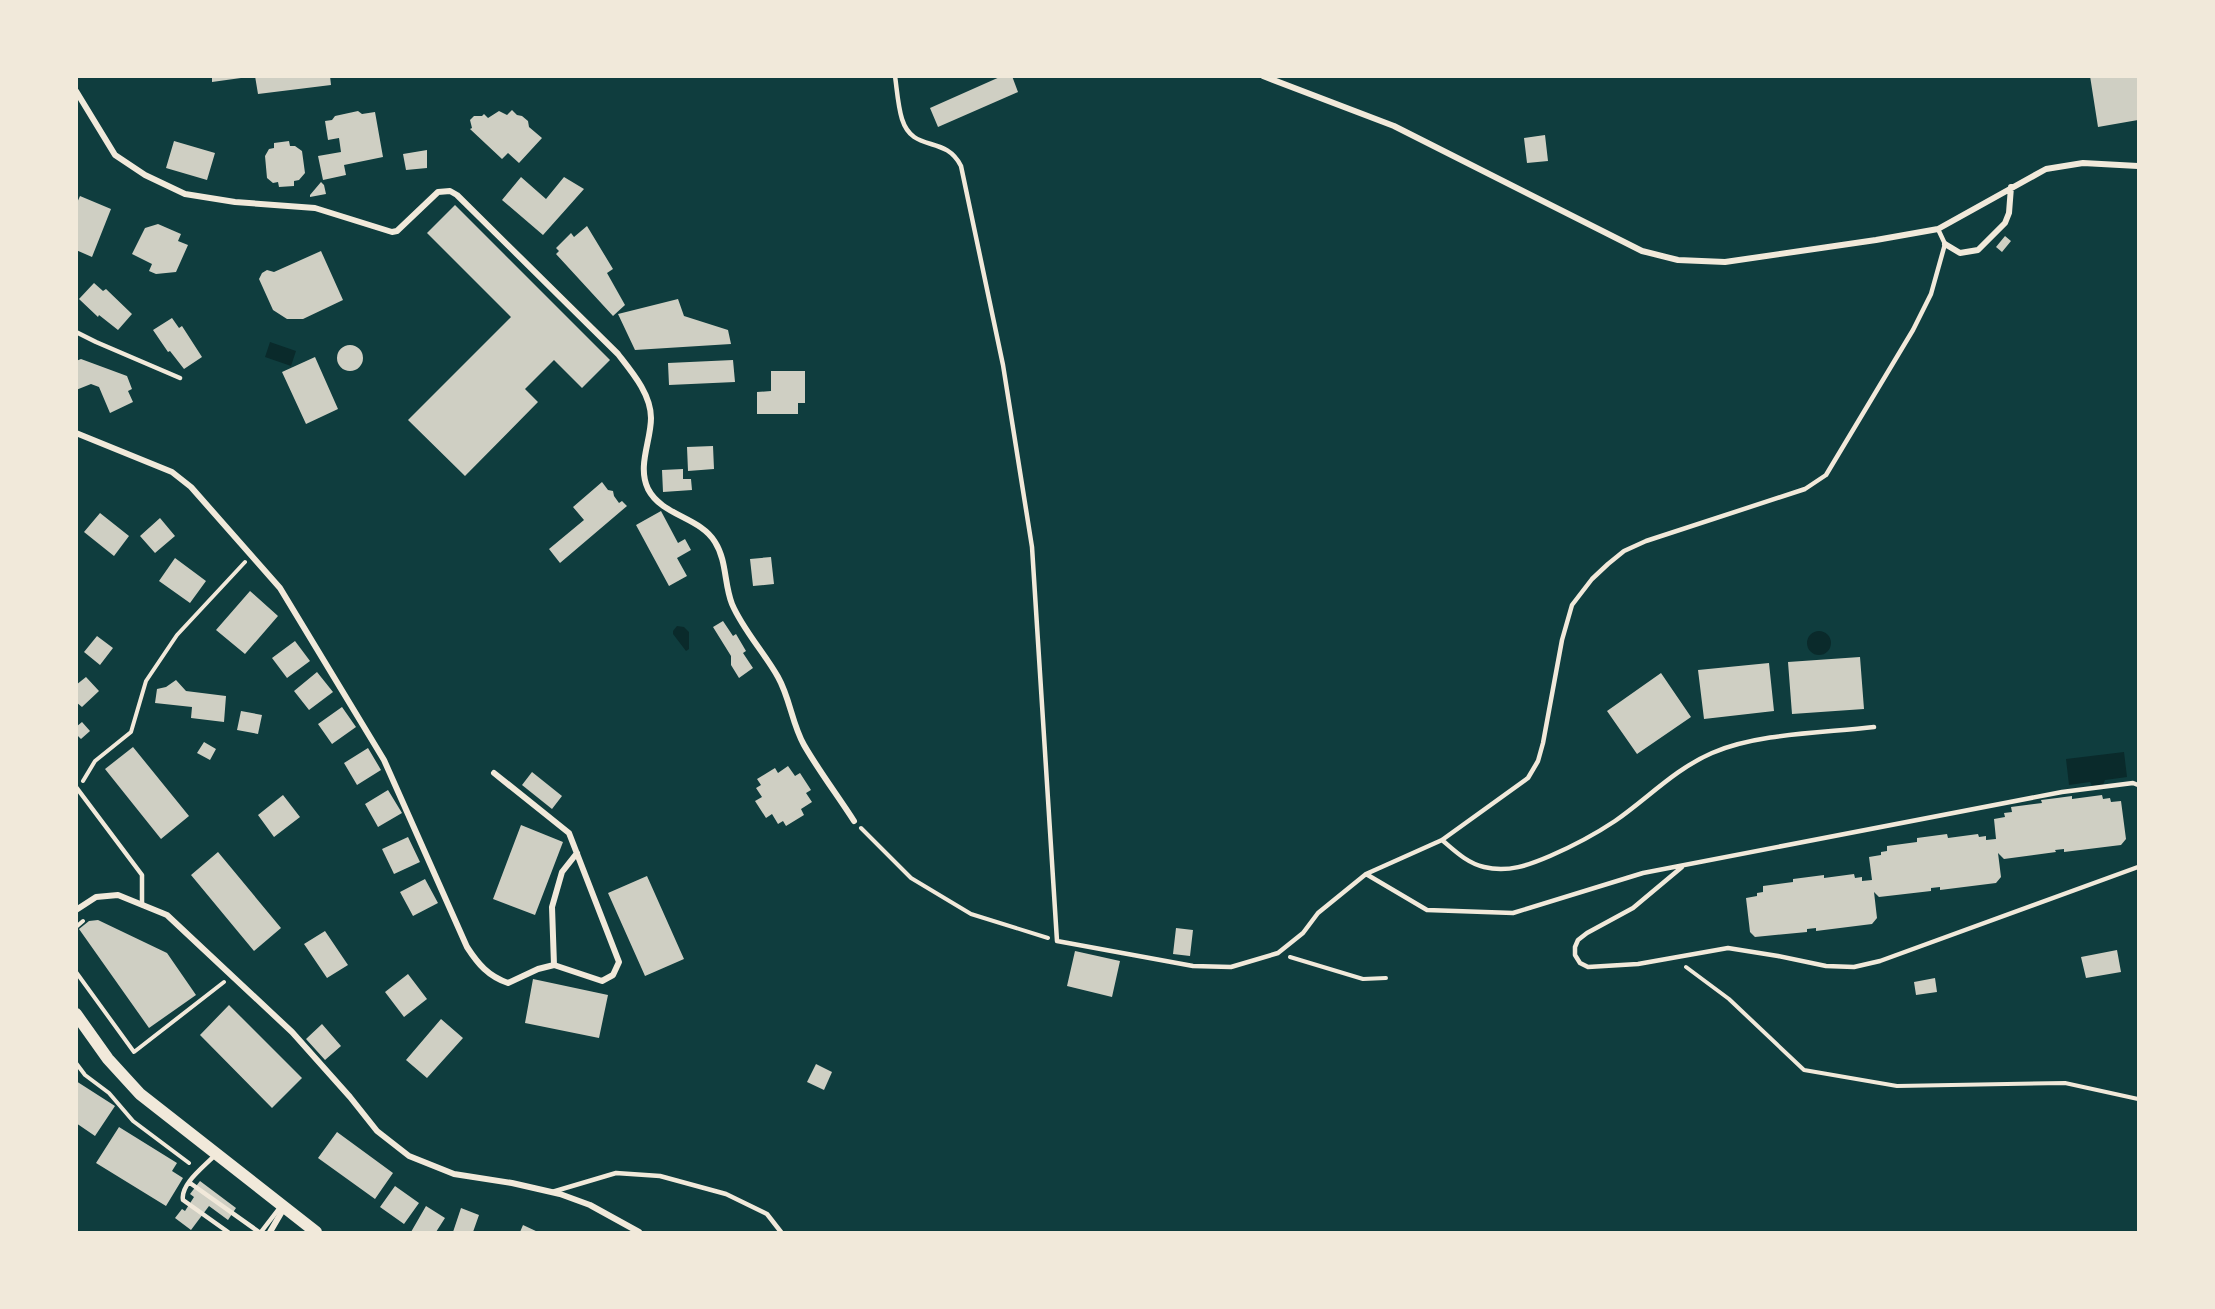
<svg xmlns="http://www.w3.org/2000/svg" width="2215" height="1309" font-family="Manrope,sans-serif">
<rect width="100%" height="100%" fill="#0f3d3e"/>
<path fill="#0a2a2b" d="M 270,342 L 296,351 L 291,366 L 265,357 Z
M 677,626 L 684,627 L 689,632 L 689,649 L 686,651 L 673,634 L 673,631 Z
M1807 643a12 12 0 1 1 24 0a12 12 0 1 1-24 0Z
M 2124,752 L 2127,777 L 2105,780 L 2103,785 L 2093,787 L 2090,782 L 2069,785 L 2066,759 Z"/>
<path fill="#cfcfc3" d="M 212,76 L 241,76 L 241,78 L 212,82 Z
M 255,76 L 330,76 L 331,85 L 258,94 Z
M 1002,76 L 1012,76 L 1018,92 L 938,127 L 930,108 Z
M 2090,76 L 2138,76 L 2138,93 L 2137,93 L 2138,120 L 2098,127 Z
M 512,110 L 517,115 L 522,116 L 528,121 L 529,127 L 542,138 L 519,163 L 508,153 L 502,159 L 470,129 L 472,128 L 470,120 L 474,116 L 482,116 L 484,114 L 488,118 L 499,111 L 507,115 Z
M 358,111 L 362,114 L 375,112 L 383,157 L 344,165 L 346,175 L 323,180 L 318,156 L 341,152 L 339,138 L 328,140 L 325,121 L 332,120 L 335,116 Z
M 1545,135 L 1548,161 L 1527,163 L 1524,138 Z
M 174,141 L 215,153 L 207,180 L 166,168 Z
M 289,141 L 290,146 L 295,146 L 302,151 L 305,173 L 299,180 L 294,181 L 294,186 L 279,187 L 278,182 L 273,183 L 267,178 L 265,156 L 269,149 L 274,148 L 274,143 Z
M 427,150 L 427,168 L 406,170 L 403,154 Z
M 521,177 L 546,199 L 564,177 L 584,189 L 543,235 L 502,200 Z
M 321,182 L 324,185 L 326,194 L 310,197 L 310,195 Z
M 80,196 L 111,209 L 92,257 L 76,250 L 76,205 Z
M 455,205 L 610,360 L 582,388 L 554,360 L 525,389 L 538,402 L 465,476 L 408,420 L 511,317 L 427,233 Z
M 158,224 L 181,234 L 178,241 L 188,245 L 176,272 L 156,274 L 149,271 L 152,264 L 132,254 L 145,228 Z
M 587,226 L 613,269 L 607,273 L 625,305 L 613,316 L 556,254 L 559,251 L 556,248 L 571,233 L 574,237 Z
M 2005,236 L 2011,241 L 2002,252 L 1996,247 Z
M 321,251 L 343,300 L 303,319 L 287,319 L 273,310 L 259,279 L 262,273 L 267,270 L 274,272 Z
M 94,283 L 103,291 L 106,289 L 132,314 L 118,330 L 99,315 L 98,317 L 79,299 Z
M 678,299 L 684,316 L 728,330 L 731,344 L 635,350 L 618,314 Z
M 172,318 L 179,328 L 182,326 L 202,357 L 184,369 L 170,351 L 168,352 L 153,330 Z
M337 358a13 13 0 1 1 26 0a13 13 0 1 1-26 0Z
M 315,357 L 338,409 L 306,424 L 282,372 Z
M 81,359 L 127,376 L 132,389 L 128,391 L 133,402 L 110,413 L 99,387 L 91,384 L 76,390 L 76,361 Z
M 733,360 L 735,382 L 669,385 L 668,363 Z
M 771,371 L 805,371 L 805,403 L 798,403 L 798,414 L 757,414 L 757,392 L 771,391 Z
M 713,446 L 714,469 L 688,471 L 687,447 Z
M 683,469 L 683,479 L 691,479 L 692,490 L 663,492 L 662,470 Z
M 602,482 L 608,490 L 613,491 L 614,496 L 619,503 L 622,501 L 627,506 L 560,563 L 549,549 L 584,520 L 573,507 Z
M 661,511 L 678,543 L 685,539 L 691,550 L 677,558 L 687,576 L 669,586 L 636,525 Z
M 100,513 L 129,536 L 114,556 L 84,532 Z
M 160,518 L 175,536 L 155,553 L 140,536 Z
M 771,557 L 774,584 L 753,586 L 750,559 Z
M 175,558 L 206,581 L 190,603 L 159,581 Z
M 250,591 L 278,616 L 245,654 L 216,630 Z
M 723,621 L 733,636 L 736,634 L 746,651 L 743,653 L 753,668 L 739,678 L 731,665 L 731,656 L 713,627 Z
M 97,636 L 113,648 L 100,665 L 84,652 Z
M 295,641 L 310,661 L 287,678 L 272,658 Z
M 1860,657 L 1864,709 L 1792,714 L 1788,662 Z
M 1769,663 L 1774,711 L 1704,719 L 1698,670 Z
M 317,672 L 333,692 L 309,710 L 294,691 Z
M 1661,673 L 1691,717 L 1637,754 L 1607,711 Z
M 86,677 L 99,691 L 82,707 L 76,702 L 76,685 Z
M 176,680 L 186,691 L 226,696 L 224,722 L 191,718 L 192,707 L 155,703 L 157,689 L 166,687 Z
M 342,707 L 356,727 L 332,744 L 318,724 Z
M 241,711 L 262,715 L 258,734 L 237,730 Z
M 82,722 L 90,731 L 81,739 L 76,734 L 76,727 Z
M 204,742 L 216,749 L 210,760 L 197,753 Z
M 133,747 L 189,816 L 161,839 L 105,769 Z
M 368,748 L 381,770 L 357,785 L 344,763 Z
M 788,766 L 795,776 L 800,773 L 811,790 L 806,793 L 812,802 L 801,809 L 804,815 L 786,826 L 783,821 L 778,824 L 772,814 L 766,818 L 755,801 L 762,797 L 756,788 L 761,785 L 757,779 L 775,768 L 778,773 Z
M 532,772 L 562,796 L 552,809 L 522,785 Z
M 388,790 L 402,813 L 378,827 L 365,804 Z
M 283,795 L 300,817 L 274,837 L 258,815 Z
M 2102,795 L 2103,799 L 2110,798 L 2111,802 L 2121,801 L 2126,839 L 2121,845 L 2064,852 L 2064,849 L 2055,850 L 2056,852 L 2004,859 L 1998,853 L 2001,877 L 1996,883 L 1940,890 L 1940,887 L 1931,888 L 1931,891 L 1879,897 L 1874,892 L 1877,918 L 1872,924 L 1816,931 L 1816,928 L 1807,929 L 1807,932 L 1755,937 L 1750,932 L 1746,898 L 1757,896 L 1757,893 L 1763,892 L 1763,886 L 1793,882 L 1793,879 L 1824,875 L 1824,878 L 1854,874 L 1855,878 L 1862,877 L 1862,881 L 1872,880 L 1869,857 L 1881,855 L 1881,852 L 1887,851 L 1887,846 L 1917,842 L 1917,838 L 1947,834 L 1948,838 L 1978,834 L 1979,837 L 1986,836 L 1986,840 L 1996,839 L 1994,819 L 2005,817 L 2004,813 L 2012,812 L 2011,807 L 2042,803 L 2041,800 L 2057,798 L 2072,796 L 2072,799 Z
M 521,825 L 563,842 L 535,915 L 493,899 Z
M 408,837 L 420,862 L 394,874 L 382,849 Z
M 218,852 L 281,928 L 254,951 L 191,875 Z
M 647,876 L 684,959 L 645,976 L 608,893 Z
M 425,879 L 438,903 L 413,916 L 400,892 Z
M 98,920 L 167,953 L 196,995 L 149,1028 L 79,929 L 89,921 Z
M 1176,928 L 1193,930 L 1190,956 L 1173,954 Z
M 325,931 L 348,965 L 327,978 L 304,944 Z
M 2117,950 L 2121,972 L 2086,978 L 2081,957 Z
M 1075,951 L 1120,961 L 1112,997 L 1067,986 Z
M 408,974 L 427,999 L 404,1017 L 385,992 Z
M 1935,978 L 1937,992 L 1916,995 L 1914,982 Z
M 533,979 L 608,995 L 599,1038 L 525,1023 Z
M 229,1005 L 302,1078 L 272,1108 L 200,1035 Z
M 441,1019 L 463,1038 L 427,1078 L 406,1060 Z
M 322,1024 L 341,1046 L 325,1060 L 306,1039 Z
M 816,1064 L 832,1072 L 824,1090 L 807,1082 Z
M 76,1081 L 115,1106 L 95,1136 L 76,1123 Z
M 119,1127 L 177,1163 L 172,1171 L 183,1178 L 166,1206 L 96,1163 Z
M 337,1132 L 393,1173 L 375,1199 L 318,1158 Z
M 200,1181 L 236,1208 L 228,1220 L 209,1206 L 191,1230 L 175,1218 L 182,1209 L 185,1211 L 194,1197 L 190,1194 Z
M 395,1186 L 419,1203 L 404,1224 L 380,1207 Z
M 426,1206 L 445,1218 L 436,1232 L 411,1232 Z
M 461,1208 L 479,1215 L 473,1232 L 453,1232 Z
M 523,1225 L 538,1232 L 520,1232 Z"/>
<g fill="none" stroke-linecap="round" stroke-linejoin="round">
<path stroke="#f1e9da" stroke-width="4" d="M 83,781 L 95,761 L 131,732 L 146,681 L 177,635 L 245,562
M 861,828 L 911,878 L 971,914 L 1048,938
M 76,927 L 83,921
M 1290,957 L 1363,979 L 1386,978
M 1686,967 L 1729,999 L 1804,1070 L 1897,1086 L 2065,1083 L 2138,1099
M 76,972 L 134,1052 L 224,982
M 76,1063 L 85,1075 L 109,1093 L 133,1121 L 189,1163"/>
<path stroke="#f1e9da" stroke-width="4.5" d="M 895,76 C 897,90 898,106 902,119 C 913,154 945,134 961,166 L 1003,365 L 1032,547 L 1057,941 L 1193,966 L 1231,967 L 1278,953 L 1303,933 L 1318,913 L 1366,874 L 1442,840 L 1528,778 L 1538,761 L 1543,743 L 1562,640 L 1572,605 L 1592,579 L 1608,564 L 1624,551 L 1646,541 L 1805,489 L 1826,475 L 1913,330 L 1931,294 L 1945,244 L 1938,229
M 76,332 L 96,342 L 180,378
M 76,787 L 142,875 L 142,905
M 1442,840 C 1455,851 1467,863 1484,867 C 1508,873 1529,865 1550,856 C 1573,846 1594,835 1615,821 C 1647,799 1675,769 1712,753 C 1758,733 1823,733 1874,727
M 1682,867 L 1633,908 L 1587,933 L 1578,940 L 1575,947 L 1575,955 L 1580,963 L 1588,967 L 1638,964 L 1728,948 L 1778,956 L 1826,966 L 1854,967 L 1880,961 L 2138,867
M 1366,874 L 1427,910 L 1513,913 L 1643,873 L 2062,792 L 2133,783 L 2138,785
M 215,1155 C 205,1166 180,1184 183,1200 L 228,1232
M 190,1183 L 259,1232
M 552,1192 L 616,1173 L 660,1176 L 726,1194 L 767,1214 L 781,1232
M 261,1232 L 281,1206"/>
<path stroke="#f1e9da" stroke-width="6" d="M 1263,76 L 1394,126 L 1642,251 L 1678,260 L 1725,262 L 1876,240 L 1938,229 L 2046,169 L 2083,163 L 2138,166
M 76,91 L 115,155 L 145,175 L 185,194 L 235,202 L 315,208 L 392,232 L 397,231 L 438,192 L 450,191 L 457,195 L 618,354 C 632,372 651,394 651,418 C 651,441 637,466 648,489 C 662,516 700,517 715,542 C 727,561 724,584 732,604 C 743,630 764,652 778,677 C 790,698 792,724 804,745 C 819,771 838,796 854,821
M 1945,244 L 1960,253 L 1978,250 L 2005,223 L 2009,213 L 2011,187
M 76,433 L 172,472 L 191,487 L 280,588 L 384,760 L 467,947 C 478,964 488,976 508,983 L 538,969 L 554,965 L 602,981 L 613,975 L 619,962 L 569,833 L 494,773
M 76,910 L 96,897 L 118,895 L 167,915 L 292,1032 L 350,1097 L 377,1131 L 409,1156 L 454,1174 L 512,1183 L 560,1194 L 590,1205 L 639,1232
M 554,965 L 552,907 L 562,872 L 577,853
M 270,1232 L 284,1208"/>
<path stroke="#f1e9da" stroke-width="12" d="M 76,1014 L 108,1059 L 140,1094 L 316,1232"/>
</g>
<rect width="2215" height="1309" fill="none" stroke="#f1e9da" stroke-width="156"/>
</svg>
